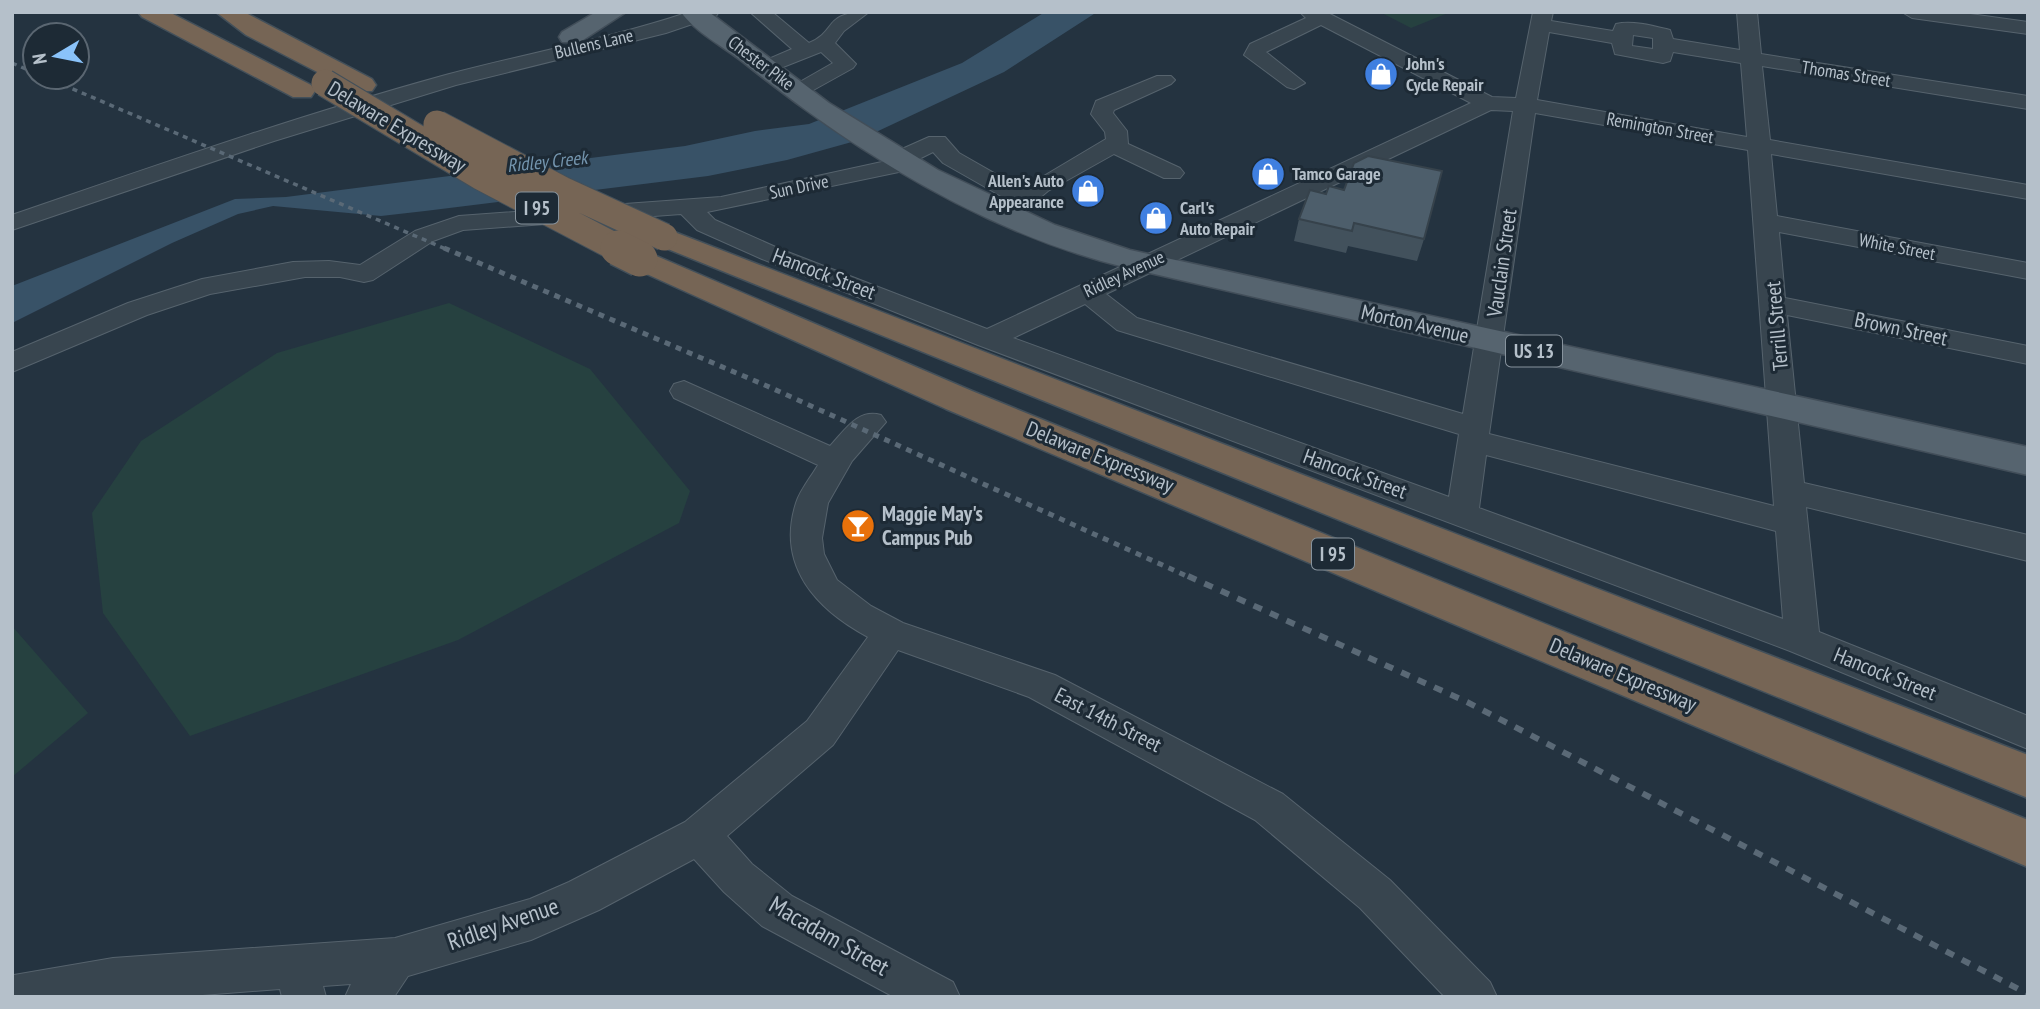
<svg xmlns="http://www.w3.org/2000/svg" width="2040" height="1009" font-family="'PT Sans Narrow',sans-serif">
<rect width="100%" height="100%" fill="#243340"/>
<path fill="#264140" d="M 1380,12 L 1447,12 L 1448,13 L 1411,28 Z
M 449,303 L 590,369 L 690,491 L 679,523 L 458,640 L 190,736 L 103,613 L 92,513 L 141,441 L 277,353 Z
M 12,626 L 88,713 L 12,777 Z"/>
<path fill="#385267" d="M 1045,12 L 1097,12 L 1004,72 L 859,140 L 787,160 L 708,176 L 425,211 L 381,216 L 273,206 L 238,214 L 172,243 L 12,323 L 12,286 L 235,199 L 286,197 L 685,146 L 755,131 L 809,124 L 962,63 Z"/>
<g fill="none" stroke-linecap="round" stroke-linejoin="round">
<g stroke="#56636d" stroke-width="2">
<path id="minor" d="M 689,12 L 719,12 L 716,16 L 666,33 L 456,85 L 274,141 L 12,230 L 12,215 C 155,166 297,116 442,76 C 524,54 609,39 689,12 Z
M 750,12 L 772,12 L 809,43 C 838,31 822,12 869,12 L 844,31 L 835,43 L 856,64 L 853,68 L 799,98 L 788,92 L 791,87 L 833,63 L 821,52 L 773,71 L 759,71 L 756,67 L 759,63 L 792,49 Z
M 1300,12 L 1326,12 L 1492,97 L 1516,98 L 1533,12 L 1553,12 L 1551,21 L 1613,31 L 1616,24 C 1632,20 1654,26 1670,30 L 1673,39 L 1740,50 L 1737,12 L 1757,12 L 1761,54 L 2028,96 L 2028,109 L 1762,66 L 1770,140 L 2028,185 L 2028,199 L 1771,154 L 1777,216 L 2028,263 L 2028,279 L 1779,232 L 1785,298 L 2028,346 L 2028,364 L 1787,315 L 1804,483 L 2028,535 L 2028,561 L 1806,507 L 1819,632 L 2028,716 L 2028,749 L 1790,651 L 978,345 L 762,259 L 697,230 L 681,214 L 463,230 L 433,241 L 373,280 L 364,282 L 340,277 L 305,277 L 210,294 L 147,315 L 12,372 L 12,352 L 128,303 L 202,279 L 293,262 L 329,261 L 360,265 L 415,231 L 459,216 L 721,197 L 891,160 L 893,153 L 929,137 L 945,137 L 959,153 L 1022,189 L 1106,139 L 1105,132 L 1091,114 L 1096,101 L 1157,76 L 1171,76 L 1175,80 L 1171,84 L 1114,110 L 1113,113 L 1127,131 L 1128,144 L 1180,168 L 1184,173 L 1180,178 L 1164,178 L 1114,154 L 1048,191 L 1013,220 L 995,220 L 992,215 L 1008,200 L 943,163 L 933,152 L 919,159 L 922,163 L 918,168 L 707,212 L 715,220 L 780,249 L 987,329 L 1471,103 L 1321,25 L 1266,52 L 1305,83 L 1294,89 L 1287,87 L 1244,55 L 1250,44 L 1306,18 ZM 1549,32 L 1612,43 L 1615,54 L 1663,63 L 1670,61 L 1673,52 L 1741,63 L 1747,137 L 1537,100 ZM 1633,35 L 1653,38 L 1653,49 L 1632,46 ZM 1491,110 L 1513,111 L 1463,414 L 1137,318 L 1106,294 ZM 1535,113 L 1748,150 L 1774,506 L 1489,434 ZM 1085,304 L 1117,330 L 1459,434 L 1449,497 L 1013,338 ZM 1486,455 L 1776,531 L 1783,619 L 1479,508 Z
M 1902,12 L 1956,12 L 2028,22 L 2028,34 L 1912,18 Z
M 684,381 L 830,446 C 845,430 858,408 881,415 L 886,422 L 852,461 L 828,503 L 822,538 L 824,554 L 837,580 L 871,606 L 903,623 L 1055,675 L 1283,794 L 1390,880 L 1490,982 L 1497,997 L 1445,997 L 1360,908 L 1255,820 L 1029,697 L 898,650 L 833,745 L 727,836 L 752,864 L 792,896 L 953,982 L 960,997 L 894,997 L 762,926 L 724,892 L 694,859 L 599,910 L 531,940 L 408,976 L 394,997 L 345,997 L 351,984 L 323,986 L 326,997 L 282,997 L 280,989 L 177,997 L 12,997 L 14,975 L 113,958 L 395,938 L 530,899 L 569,882 L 685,822 L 807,721 L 868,637 C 816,609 776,566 796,503 C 800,490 811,477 818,465 L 674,398 L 670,391 L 674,384 Z"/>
</g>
<g stroke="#424e59" stroke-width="3">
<path id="major" d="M 596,12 L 626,12 L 580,42 L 562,42 L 559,37 L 562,32 Z
M 681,12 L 709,12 L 829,103 L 938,170 L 1055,225 L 1130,250 L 2028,447 L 2028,475 L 1124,267 C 983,232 855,152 743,62 C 724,47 695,32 681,12 Z"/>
</g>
<g stroke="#43505a" stroke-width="3">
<path id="highway" d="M 138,12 L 169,12 L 311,85 L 315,91 L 311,97 L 293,97 L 142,17 Z
M 216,12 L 244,12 L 372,79 L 376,85 L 372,91 L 354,91 L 246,35 Z
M 664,228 L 2028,755 L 2028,798 L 653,243 L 649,237 L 653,231 Z
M 640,249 L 972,391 L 2028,820 L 2028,867 L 946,409 L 629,266 L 624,259 L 629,252 Z"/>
</g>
<use href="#minor" fill="#38454f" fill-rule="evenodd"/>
<use href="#major" fill="#56646f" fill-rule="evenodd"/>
<use href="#highway" fill="#766555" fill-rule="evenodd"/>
<path stroke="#5a6976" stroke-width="3.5" stroke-dasharray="5 5" stroke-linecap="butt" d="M 12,63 L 35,73
M 45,77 L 448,250"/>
<path stroke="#5a6976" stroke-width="5" stroke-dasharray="6 6" stroke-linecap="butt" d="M 444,248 L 767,386 L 1191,578"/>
<path stroke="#5a6976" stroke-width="6" stroke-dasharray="9 9" stroke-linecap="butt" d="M 1188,576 L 1467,702 L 2028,994"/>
<g stroke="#43505a" stroke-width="29" stroke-linecap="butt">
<path id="highway-bridge-far1" d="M 325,83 L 480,176 L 621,250
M 437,124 L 562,190 L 664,237"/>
</g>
<g stroke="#43505a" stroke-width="38" stroke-linecap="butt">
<path id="highway-bridge" d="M 618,248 L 640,259"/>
</g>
<use href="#highway-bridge-far1" stroke="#766555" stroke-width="27"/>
<use href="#highway-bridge" stroke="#766555" stroke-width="35"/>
</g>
<path fill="#42515c" d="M 1344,190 L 1424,239 L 1417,261 L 1348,246 L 1346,253 L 1294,241 L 1299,219 L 1326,194 Z"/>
<path fill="#4d5e6b" stroke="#36424b" stroke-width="2" d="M 1368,156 L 1442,171 L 1424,239 L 1354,223 L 1352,231 L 1299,219 L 1310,190 L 1326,194 L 1329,186 L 1344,190 L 1354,163 Z"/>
<defs>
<g id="shop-disc" transform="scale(1.75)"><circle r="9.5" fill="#3f7fe0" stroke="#1d2a35"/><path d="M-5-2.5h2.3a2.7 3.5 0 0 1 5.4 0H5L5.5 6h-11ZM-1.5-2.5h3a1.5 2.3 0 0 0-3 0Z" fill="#fff"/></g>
<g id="bar-disc" transform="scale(1.75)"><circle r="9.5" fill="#e8710a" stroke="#1d2a35"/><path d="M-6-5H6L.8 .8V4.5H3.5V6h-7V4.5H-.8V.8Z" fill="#fff"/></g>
</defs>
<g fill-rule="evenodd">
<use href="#shop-disc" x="1381" y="74"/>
<use href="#shop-disc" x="1268" y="174"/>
<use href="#shop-disc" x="1088" y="191"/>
<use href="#shop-disc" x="1156" y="218"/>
<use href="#bar-disc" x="858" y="526"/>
</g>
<g text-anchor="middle" stroke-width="6" stroke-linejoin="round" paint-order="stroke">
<g font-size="18" fill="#b5c0ca" stroke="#1d2a35">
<text transform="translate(594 44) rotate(-13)" y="6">Bullens Lane</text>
<text transform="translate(761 63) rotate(37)" y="6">Chester Pike</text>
<text transform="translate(1846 74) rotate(9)" y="6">Thomas Street</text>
<text transform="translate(1660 128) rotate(10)" y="6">Remington Street</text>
<text transform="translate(799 187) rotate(-12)" y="6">Sun Drive</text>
<text transform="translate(1897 247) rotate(11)" y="6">White Street</text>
<text transform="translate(1124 274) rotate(-25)" y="6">Ridley Avenue</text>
</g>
<g font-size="18" font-weight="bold" fill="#b5c0ca" stroke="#1d2a35" text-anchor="start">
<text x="1406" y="70">John's<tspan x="1406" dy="21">Cycle Repair</tspan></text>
<text x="1292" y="180">Tamco Garage</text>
<text x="1064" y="187" text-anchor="end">Allen's Auto<tspan x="1064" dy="21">Appearance</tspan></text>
<text x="1180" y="214">Carl's<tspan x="1180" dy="21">Auto Repair</tspan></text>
</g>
<g font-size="19" font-style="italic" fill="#7495ae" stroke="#1d2a35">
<text transform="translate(547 161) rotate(-6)" y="7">Ridley Creek</text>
</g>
<g fill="#1d2a35" stroke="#87939d" stroke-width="2">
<rect x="516" y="192.5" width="42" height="31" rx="5"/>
<rect x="1506" y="335.5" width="56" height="31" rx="5"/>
<rect x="1312" y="538.5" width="42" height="31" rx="5"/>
</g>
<g font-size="19" font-weight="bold" fill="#b5c0ca">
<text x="537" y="215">I 95</text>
<text x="1534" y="358">US 13</text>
<text x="1333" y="561">I 95</text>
</g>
<g font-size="21" fill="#b5c0ca" stroke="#1d2a35">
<text transform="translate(397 127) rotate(31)" y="7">Delaware Expressway</text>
<text transform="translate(1502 263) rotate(-82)" y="7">Vauclain Street</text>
<text transform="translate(824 274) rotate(21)" y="7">Hancock Street</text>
<text transform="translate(1415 324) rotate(13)" y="7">Morton Avenue</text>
<text transform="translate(1777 326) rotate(-95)" y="7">Terrill Street</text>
<text transform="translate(1901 329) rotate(12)" y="7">Brown Street</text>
<text transform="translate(1100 457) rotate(22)" y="7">Delaware Expressway</text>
<text transform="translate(1355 474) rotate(20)" y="7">Hancock Street</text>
<text transform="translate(1885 674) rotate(22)" y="7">Hancock Street</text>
<text transform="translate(1623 675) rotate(23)" y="7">Delaware Expressway</text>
<text transform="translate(1108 720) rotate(27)" y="7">East 14th Street</text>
</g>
<g font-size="21" font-weight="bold" fill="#b5c0ca" stroke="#1d2a35" text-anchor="start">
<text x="882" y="521">Maggie May's<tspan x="882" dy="24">Campus Pub</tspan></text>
</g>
<g font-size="24" fill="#b5c0ca" stroke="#1d2a35">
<text transform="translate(503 924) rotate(-19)" y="8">Ridley Avenue</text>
<text transform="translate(829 936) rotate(30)" y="8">Macadam Street</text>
</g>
</g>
<rect width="2040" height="1009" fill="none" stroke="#b5c0ca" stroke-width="28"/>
<g transform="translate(56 56) rotate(260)"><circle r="33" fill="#1d2a35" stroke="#5a6671" stroke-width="2"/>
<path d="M0-5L12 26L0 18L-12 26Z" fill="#8ac3fa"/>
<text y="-10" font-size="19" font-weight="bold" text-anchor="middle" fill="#b5c0ca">N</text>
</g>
</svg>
